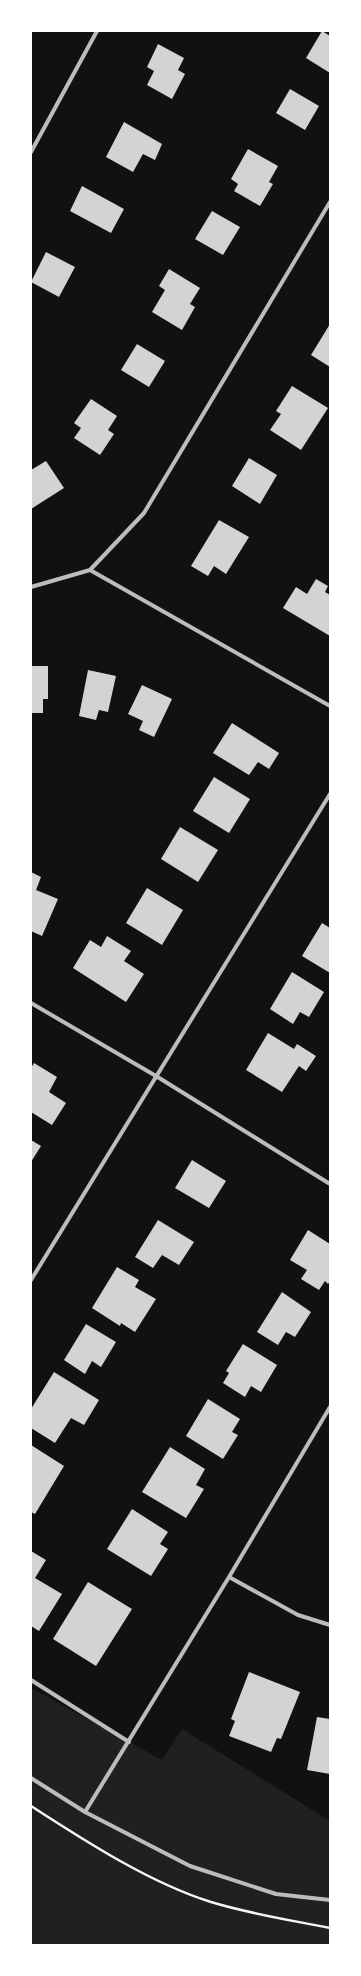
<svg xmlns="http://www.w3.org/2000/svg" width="361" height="1976" font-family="'Sofia Sans Condensed',sans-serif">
<rect width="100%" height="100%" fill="#111"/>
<path fill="#202020" d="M 31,1688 L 162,1760 L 182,1729 L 330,1821 L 330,1945 L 31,1945 Z"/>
<path fill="#d3d3d3" d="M 322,31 L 330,36 L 330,73 L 306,58 Z
M 158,44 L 184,58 L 178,70 L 185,74 L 172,99 L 147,85 L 154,71 L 147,67 Z
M 290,89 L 319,106 L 305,130 L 276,113 Z
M 124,122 L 162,144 L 155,160 L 143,154 L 133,172 L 106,157 Z
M 248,149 L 278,166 L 269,182 L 273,184 L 260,206 L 234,191 L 238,184 L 231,179 Z
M 82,186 L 124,209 L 111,233 L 70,211 Z
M 212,211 L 240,227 L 223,255 L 195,239 Z
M 46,252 L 75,267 L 59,297 L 31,282 Z
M 169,269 L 200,288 L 190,304 L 195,307 L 182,330 L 152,312 L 165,290 L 159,286 Z
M 330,324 L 330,367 L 311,355 Z
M 137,344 L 165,361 L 149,387 L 121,370 Z
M 292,386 L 328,408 L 301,450 L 270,430 L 281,414 L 276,411 Z
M 91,399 L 117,416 L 108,430 L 114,434 L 100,455 L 74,438 L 81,428 L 74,423 Z
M 249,458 L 277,475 L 260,504 L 232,486 Z
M 46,461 L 64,488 L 31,509 L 31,470 Z
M 219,520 L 249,537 L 226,574 L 214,566 L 208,576 L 191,566 Z
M 316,579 L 328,586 L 325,592 L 330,595 L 330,636 L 283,608 L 296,587 L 307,594 Z
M 31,666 L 48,666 L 48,699 L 43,699 L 43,713 L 31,713 Z
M 88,670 L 116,676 L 108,712 L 99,710 L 96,720 L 79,716 Z
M 142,685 L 172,699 L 154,737 L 139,730 L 143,721 L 128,714 Z
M 232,723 L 279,753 L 269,769 L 258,762 L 249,775 L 213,753 Z
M 214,777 L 250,799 L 229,833 L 193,811 Z
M 180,827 L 218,850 L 198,882 L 161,859 Z
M 31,872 L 41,877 L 36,890 L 58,899 L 42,936 L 31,931 Z
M 147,888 L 183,910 L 162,945 L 126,923 Z
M 322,923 L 330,928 L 330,973 L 302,956 Z
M 107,936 L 131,951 L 124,961 L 144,974 L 126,1002 L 73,968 L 90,940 L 101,947 Z
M 292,972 L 324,992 L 309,1017 L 300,1012 L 293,1024 L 270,1009 Z
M 268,1033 L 294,1049 L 297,1044 L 316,1056 L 306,1071 L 299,1066 L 282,1092 L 246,1070 Z
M 34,1063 L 57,1077 L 49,1092 L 66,1103 L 52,1125 L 31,1112 L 31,1068 Z
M 31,1140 L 41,1146 L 31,1162 Z
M 192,1160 L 226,1181 L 209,1208 L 175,1188 Z
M 158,1220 L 194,1242 L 179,1265 L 162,1255 L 153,1268 L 135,1257 Z
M 308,1230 L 330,1244 L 330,1281 L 328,1284 L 325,1281 L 319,1290 L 301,1279 L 307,1270 L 290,1260 Z
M 117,1267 L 139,1280 L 135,1287 L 156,1299 L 135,1332 L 121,1323 L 120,1326 L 92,1308 Z
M 282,1292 L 311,1312 L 295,1337 L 286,1332 L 278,1345 L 257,1332 Z
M 86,1324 L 116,1342 L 101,1367 L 92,1361 L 85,1374 L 64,1360 Z
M 243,1344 L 277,1365 L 261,1392 L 251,1386 L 245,1397 L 223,1383 L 229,1373 L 226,1371 Z
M 54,1372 L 99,1400 L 84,1425 L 71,1418 L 55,1443 L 31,1428 L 31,1409 Z
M 208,1399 L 240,1419 L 232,1432 L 238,1435 L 223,1459 L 186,1436 Z
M 31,1445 L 64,1466 L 35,1514 L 31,1512 Z
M 170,1447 L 205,1469 L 196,1485 L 204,1489 L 186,1518 L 142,1492 Z
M 132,1509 L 168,1532 L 160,1544 L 168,1549 L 151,1576 L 107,1549 Z
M 31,1551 L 46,1560 L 35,1578 L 62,1594 L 39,1631 L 31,1626 Z
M 88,1582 L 132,1609 L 96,1666 L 53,1639 Z
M 249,1672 L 300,1692 L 281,1739 L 277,1738 L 271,1752 L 229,1736 L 235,1721 L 231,1719 Z
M 317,1717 L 330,1719 L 330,1774 L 307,1770 Z"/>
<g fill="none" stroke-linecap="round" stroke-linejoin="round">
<path stroke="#f5f5f5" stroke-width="2.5" d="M 31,1806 C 85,1841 150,1883 211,1902 C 250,1914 290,1920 330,1928"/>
<path stroke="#bcbcbc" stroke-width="4" d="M 31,152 L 97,31
M 90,570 L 330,706
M 31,587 L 90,570 L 144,513 L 330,202
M 31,1003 L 156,1076 L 330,1184
M 31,1280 L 330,794
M 229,1577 L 298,1615 L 330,1625
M 31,1680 L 129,1742
M 31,1778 L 85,1812 L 190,1866 L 276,1894 L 330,1900
M 85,1812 L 229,1577 L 330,1407"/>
</g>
<rect width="361" height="1976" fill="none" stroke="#ffffff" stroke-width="64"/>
</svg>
